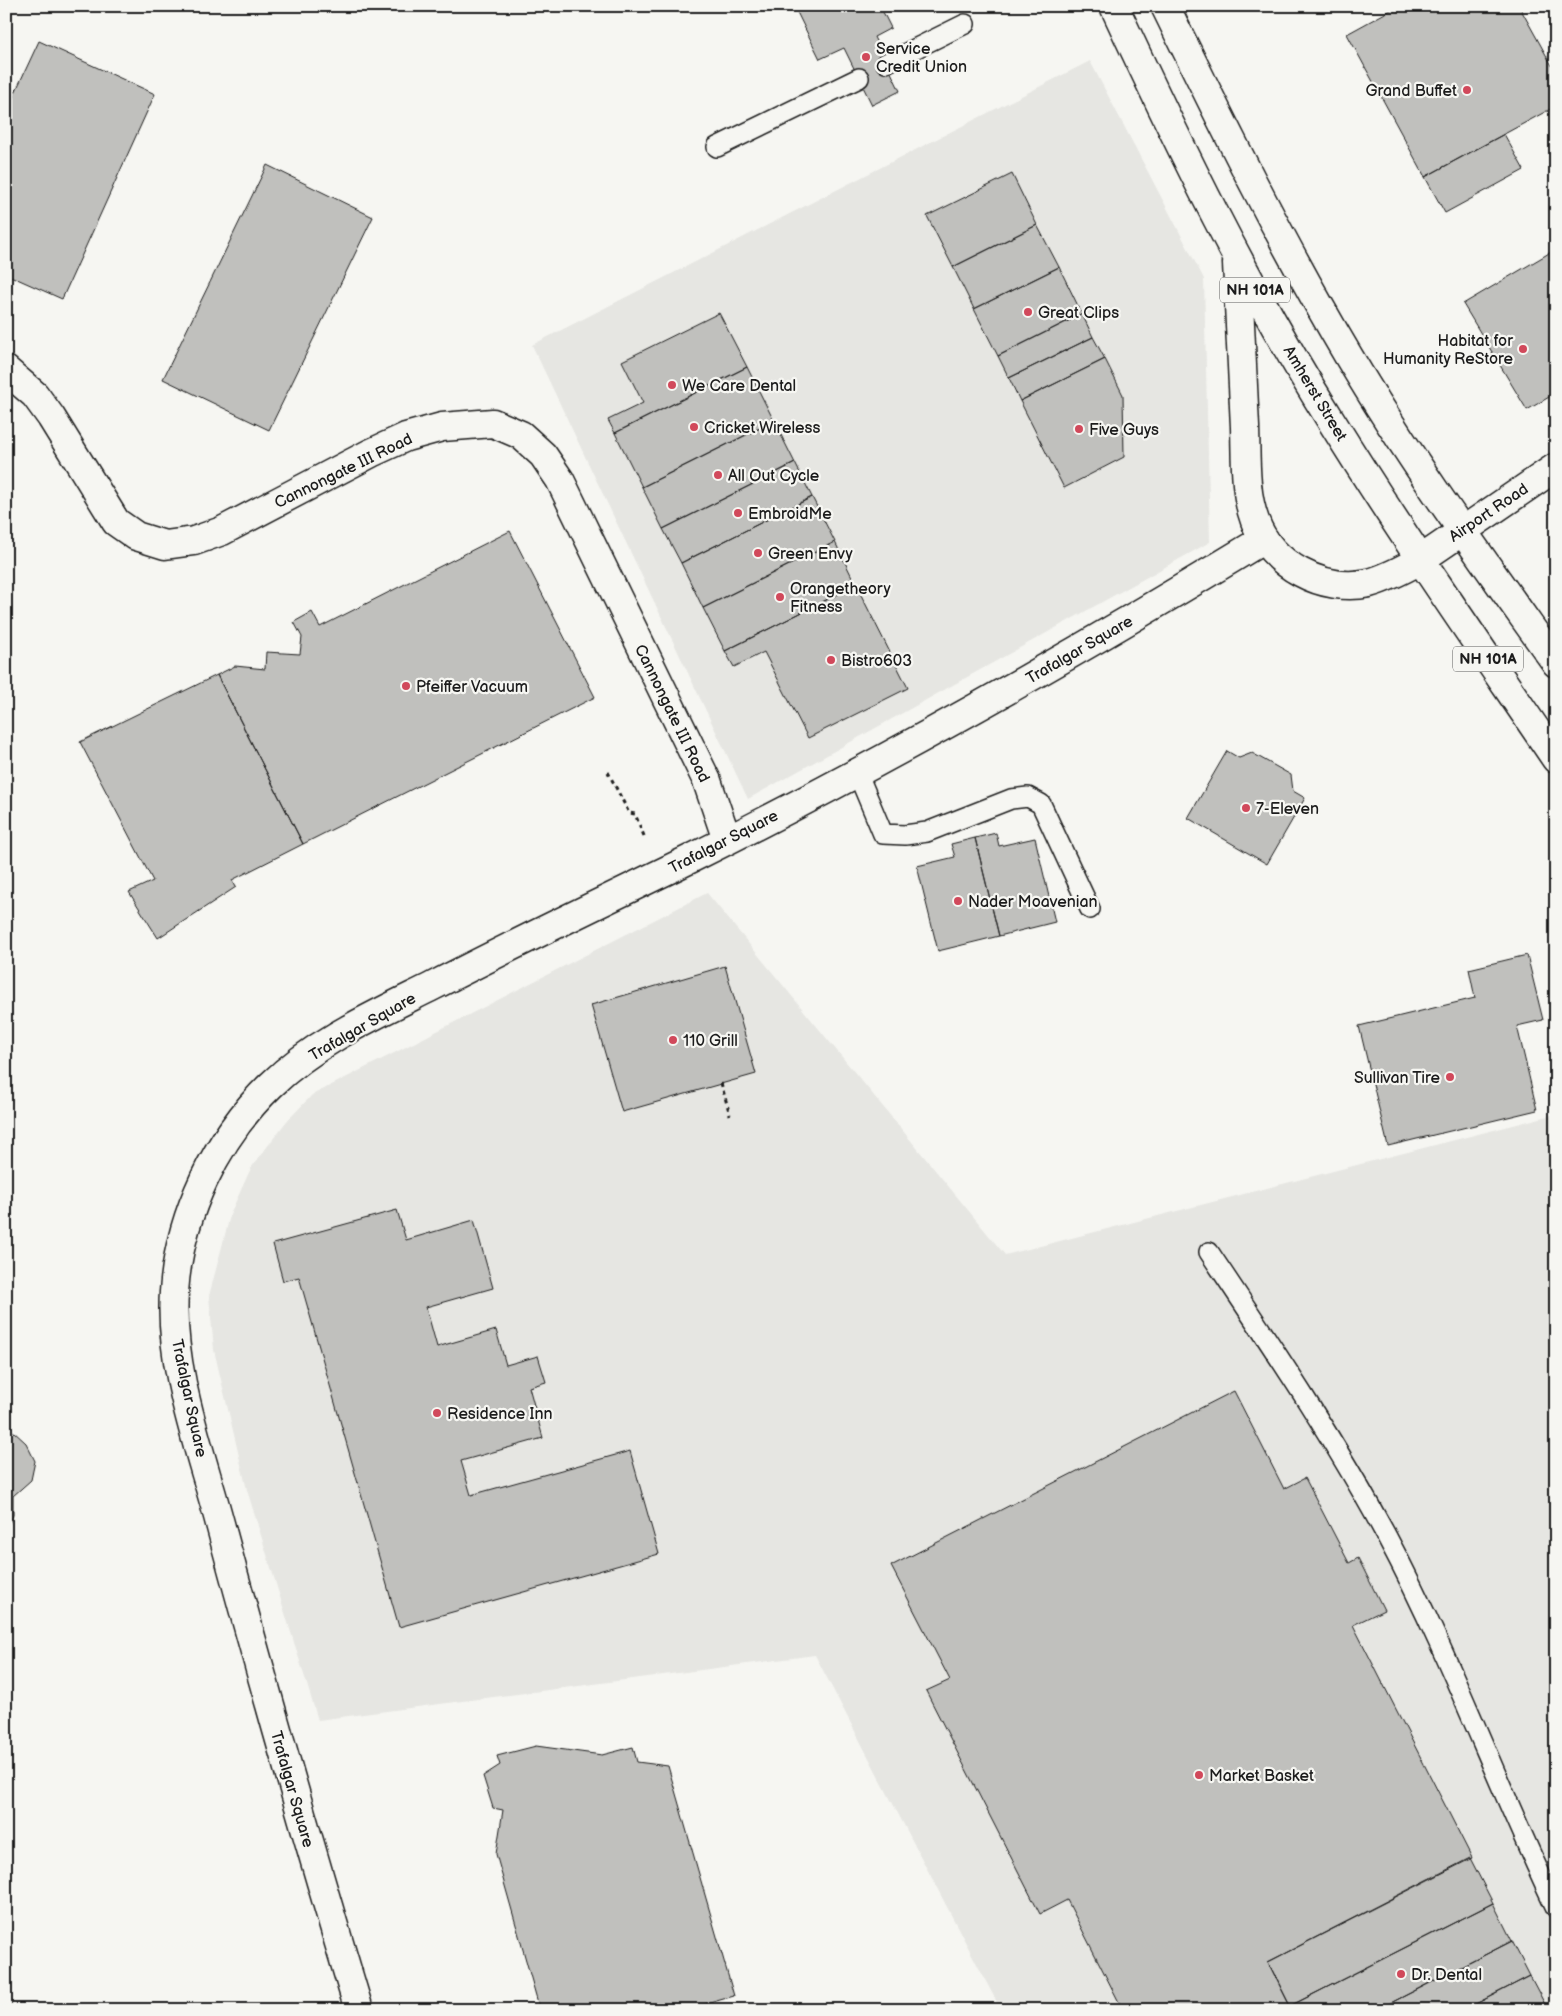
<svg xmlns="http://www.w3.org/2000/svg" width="1562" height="2016" font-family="'Balsamiq Sans',sans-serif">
<rect width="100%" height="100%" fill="#f6f6f2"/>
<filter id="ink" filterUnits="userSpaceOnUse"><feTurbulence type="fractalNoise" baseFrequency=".02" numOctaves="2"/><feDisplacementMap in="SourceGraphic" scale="10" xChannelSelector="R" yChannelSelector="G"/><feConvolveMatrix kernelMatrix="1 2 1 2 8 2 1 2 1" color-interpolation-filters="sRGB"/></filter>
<g filter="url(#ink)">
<path fill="#e6e6e2" d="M 1090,61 L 1204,279 L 1210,542 L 748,799 L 532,345 Z
M 707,893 L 1005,1255 L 1556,1114 L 1556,2010 L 1001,2010 L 815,1655 L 318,1720 L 247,1490 L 214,1350 L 209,1296 L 231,1212 L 251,1168 L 286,1122 L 312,1095 Z"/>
<path fill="#c0c0bd" stroke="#1c1c1c" d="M 794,6 L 880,6 L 891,28 L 874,37 L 900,91 L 872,105 L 844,48 L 820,59 Z
M 1398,6 L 1519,6 L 1556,73 L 1556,106 L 1425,177 L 1347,34 Z
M 39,41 L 155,94 L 62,299 L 6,274 L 6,112 Z
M 1504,134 L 1524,170 L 1445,213 L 1425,177 Z
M 267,165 L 373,217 L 269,430 L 163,379 Z
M 1012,174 L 1037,225 L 953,267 L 927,216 Z
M 1037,225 L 1059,267 L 974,309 L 953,267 Z
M 1556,249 L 1556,393 L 1527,410 L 1463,304 Z
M 1059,267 L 1082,314 L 998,356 L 974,309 Z
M 719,313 L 747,367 L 615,433 L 608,420 L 643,403 L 622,361 Z
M 1082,314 L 1093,337 L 1009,378 L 998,356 Z
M 1093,337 L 1105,359 L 1020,401 L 1009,378 Z
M 1105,359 L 1123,395 L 1124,457 L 1064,488 L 1020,401 Z
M 747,367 L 774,421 L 642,487 L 615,433 Z
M 774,421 L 795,463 L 663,529 L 642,487 Z
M 795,463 L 812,497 L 681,563 L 663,529 Z
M 812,497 L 835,542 L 703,608 L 681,563 Z
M 510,531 L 595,697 L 303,844 L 217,675 L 235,666 L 265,669 L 266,652 L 300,654 L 302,637 L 294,622 L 312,612 L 320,627 Z
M 835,542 L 856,585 L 725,651 L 703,608 Z
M 856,585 L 908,688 L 808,738 L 764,652 L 734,667 L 725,651 Z
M 217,675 L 303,844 L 232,880 L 236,887 L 158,938 L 129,892 L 153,881 L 80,742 Z
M 1227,751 L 1239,758 L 1252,753 L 1291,775 L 1293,791 L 1305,798 L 1267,864 L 1188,818 Z
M 996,833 L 999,846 L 1035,838 L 1055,922 L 999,936 L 975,838 Z
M 975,838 L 999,936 L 938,951 L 917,866 L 955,857 L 951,844 Z
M 1527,955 L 1543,1020 L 1517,1026 L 1537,1110 L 1388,1146 L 1359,1026 L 1475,998 L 1469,969 Z
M 725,966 L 756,1074 L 622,1112 L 591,1005 Z
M 397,1210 L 406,1240 L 474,1220 L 493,1288 L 426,1307 L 437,1347 L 496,1330 L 506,1365 L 538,1356 L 546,1382 L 529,1387 L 543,1438 L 461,1461 L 471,1495 L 630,1451 L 659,1554 L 399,1627 L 299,1277 L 283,1281 L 273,1244 Z
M 1234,1391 L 1284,1489 L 1305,1478 L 1349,1563 L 1358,1558 L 1384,1610 L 1353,1625 L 1472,1858 L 1268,1962 L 1290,2006 L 1283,2010 L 1123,2010 L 1067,1900 L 1040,1914 L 926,1691 L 950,1680 L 891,1566 Z
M 6,1430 L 13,1431 L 26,1443 L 35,1461 L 31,1480 L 13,1496 L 13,1515 L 6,1530 Z
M 536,1746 L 602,1755 L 633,1747 L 637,1762 L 668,1766 L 734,1996 L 685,2010 L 540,2010 L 496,1854 L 503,1810 L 493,1808 L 483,1776 L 500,1765 L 497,1756 Z
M 1470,1858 L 1493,1903 L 1290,2006 L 1268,1962 Z
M 1493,1903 L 1512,1941 L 1377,2010 L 1292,2010 L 1290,2006 Z
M 1512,1941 L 1530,1976 L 1464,2010 L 1377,2010 Z
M 1530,1976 L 1548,2010 L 1464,2010 Z"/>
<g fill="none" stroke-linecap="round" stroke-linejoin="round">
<g stroke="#1c1c1c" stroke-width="22">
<path id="lane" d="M 886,63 L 965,24
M 717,147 L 859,78
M 857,772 L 883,834 L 905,835 L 927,832 L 1011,799 L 1028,797 L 1041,804 L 1090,909
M 1209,1252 C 1271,1345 1334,1438 1387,1537 C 1451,1657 1497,1785 1556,1908"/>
</g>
<g stroke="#1c1c1c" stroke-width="31">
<path id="street" d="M 6,370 L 35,395 L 51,417 L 116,522 L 136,536 L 165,545 L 194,541 L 222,531 L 371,453 L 406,437 L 442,427 L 493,423 L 521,435 L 543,455 L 560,480 L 707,781 L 727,840
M 1420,560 L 1556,467
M 359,2010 C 310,1847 263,1684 219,1520 C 200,1449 169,1367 174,1292 C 179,1216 216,1138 271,1085 C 316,1041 377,1014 433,986 C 518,942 604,901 690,859 C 886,762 1077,653 1264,539"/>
</g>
<g stroke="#1c1c1c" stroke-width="31">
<path id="highway" d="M 1114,6 C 1180,148 1249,290 1332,422 C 1403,537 1480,647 1556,759
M 1165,6 C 1223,125 1282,244 1349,357 C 1412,463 1485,563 1556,663
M 1237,263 C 1240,318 1242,372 1245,427 C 1246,457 1244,492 1255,521 C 1271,565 1323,593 1369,583 C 1387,578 1404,569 1420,560"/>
</g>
<path stroke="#1c1c1c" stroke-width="3" stroke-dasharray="4 4" stroke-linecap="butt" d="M 608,772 L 629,813 L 635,814 L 644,836
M 721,1083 L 730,1115"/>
<use href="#lane" stroke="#f6f6f2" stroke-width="19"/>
<use href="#street" stroke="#f6f6f2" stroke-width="28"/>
<use href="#highway" stroke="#f6f6f2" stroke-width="28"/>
</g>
</g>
<g fill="#d1495b" stroke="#f6f6f2" stroke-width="2">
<circle cx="866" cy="57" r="5"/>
<circle cx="1467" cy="90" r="5"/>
<circle cx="1028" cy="312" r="5"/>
<circle cx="1523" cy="349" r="5"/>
<circle cx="672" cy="385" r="5"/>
<circle cx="694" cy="427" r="5"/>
<circle cx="1079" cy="429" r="5"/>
<circle cx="718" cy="475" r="5"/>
<circle cx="738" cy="513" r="5"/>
<circle cx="758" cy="553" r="5"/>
<circle cx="780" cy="597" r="5"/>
<circle cx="831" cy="660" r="5"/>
<circle cx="406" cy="686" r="5"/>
<circle cx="1246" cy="808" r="5"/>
<circle cx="958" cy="901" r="5"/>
<circle cx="673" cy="1040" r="5"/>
<circle cx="1450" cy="1077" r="5"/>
<circle cx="437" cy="1413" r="5"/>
<circle cx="1199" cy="1775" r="5"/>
<circle cx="1401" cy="1974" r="5"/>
</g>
<g text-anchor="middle" stroke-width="4.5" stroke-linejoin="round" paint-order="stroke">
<g fill="#f6f6f2" stroke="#5d5d5c" stroke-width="1">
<rect x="1220" y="277.5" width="70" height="25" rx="4"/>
<rect x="1453" y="646.5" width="70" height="25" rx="4"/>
</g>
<g font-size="15" font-weight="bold" fill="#1c1c1c">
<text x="1255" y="295">NH 101A</text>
<text x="1488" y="664">NH 101A</text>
</g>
<g font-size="16" fill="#1c1c1c" stroke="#f6f6f2" text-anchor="start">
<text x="876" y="54">Service<tspan x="876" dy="18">Credit Union</tspan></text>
<text x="1457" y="96" text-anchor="end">Grand Buffet</text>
<text x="1038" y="318">Great Clips</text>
<text x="1513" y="346" text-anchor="end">Habitat for<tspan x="1513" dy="18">Humanity ReStore</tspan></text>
<text x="682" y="391">We Care Dental</text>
<text x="704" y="433">Cricket Wireless</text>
<text x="1089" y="435">Five Guys</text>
<text x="728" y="481">All Out Cycle</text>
<text x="748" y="519">EmbroidMe</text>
<text x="768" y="559">Green Envy</text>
<text x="790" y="594">Orangetheory<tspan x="790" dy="18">Fitness</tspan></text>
<text x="841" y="666">Bistro603</text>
<text x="416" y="692">Pfeiffer Vacuum</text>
<text x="1256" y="814">7-Eleven</text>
<text x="968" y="907">Nader Moavenian</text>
<text x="683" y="1046">110 Grill</text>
<text x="1440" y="1083" text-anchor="end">Sullivan Tire</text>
<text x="447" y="1419">Residence Inn</text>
<text x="1209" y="1781">Market Basket</text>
<text x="1411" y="1980">Dr. Dental</text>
</g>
<g font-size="16" fill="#1c1c1c" stroke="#f6f6f2">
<text transform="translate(1316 393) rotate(59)" y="6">Amherst Street</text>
<text transform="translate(343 470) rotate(-26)" y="6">Cannongate III Road</text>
<text transform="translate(1488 512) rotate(-34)" y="6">Airport Road</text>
<text transform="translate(1079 649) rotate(-30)" y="6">Trafalgar Square</text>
<text transform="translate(673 713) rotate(64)" y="6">Cannongate III Road</text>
<text transform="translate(723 841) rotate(-27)" y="6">Trafalgar Square</text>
<text transform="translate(362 1026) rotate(-30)" y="6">Trafalgar Square</text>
<text transform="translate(190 1398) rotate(78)" y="6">Trafalgar Square</text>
<text transform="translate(293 1789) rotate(74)" y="6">Trafalgar Square</text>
</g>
</g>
<rect width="1562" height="2016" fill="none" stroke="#f6f6f2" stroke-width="25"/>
<rect x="12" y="12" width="1537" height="1991" fill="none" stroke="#1c1c1c" stroke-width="2" filter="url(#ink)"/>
</svg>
